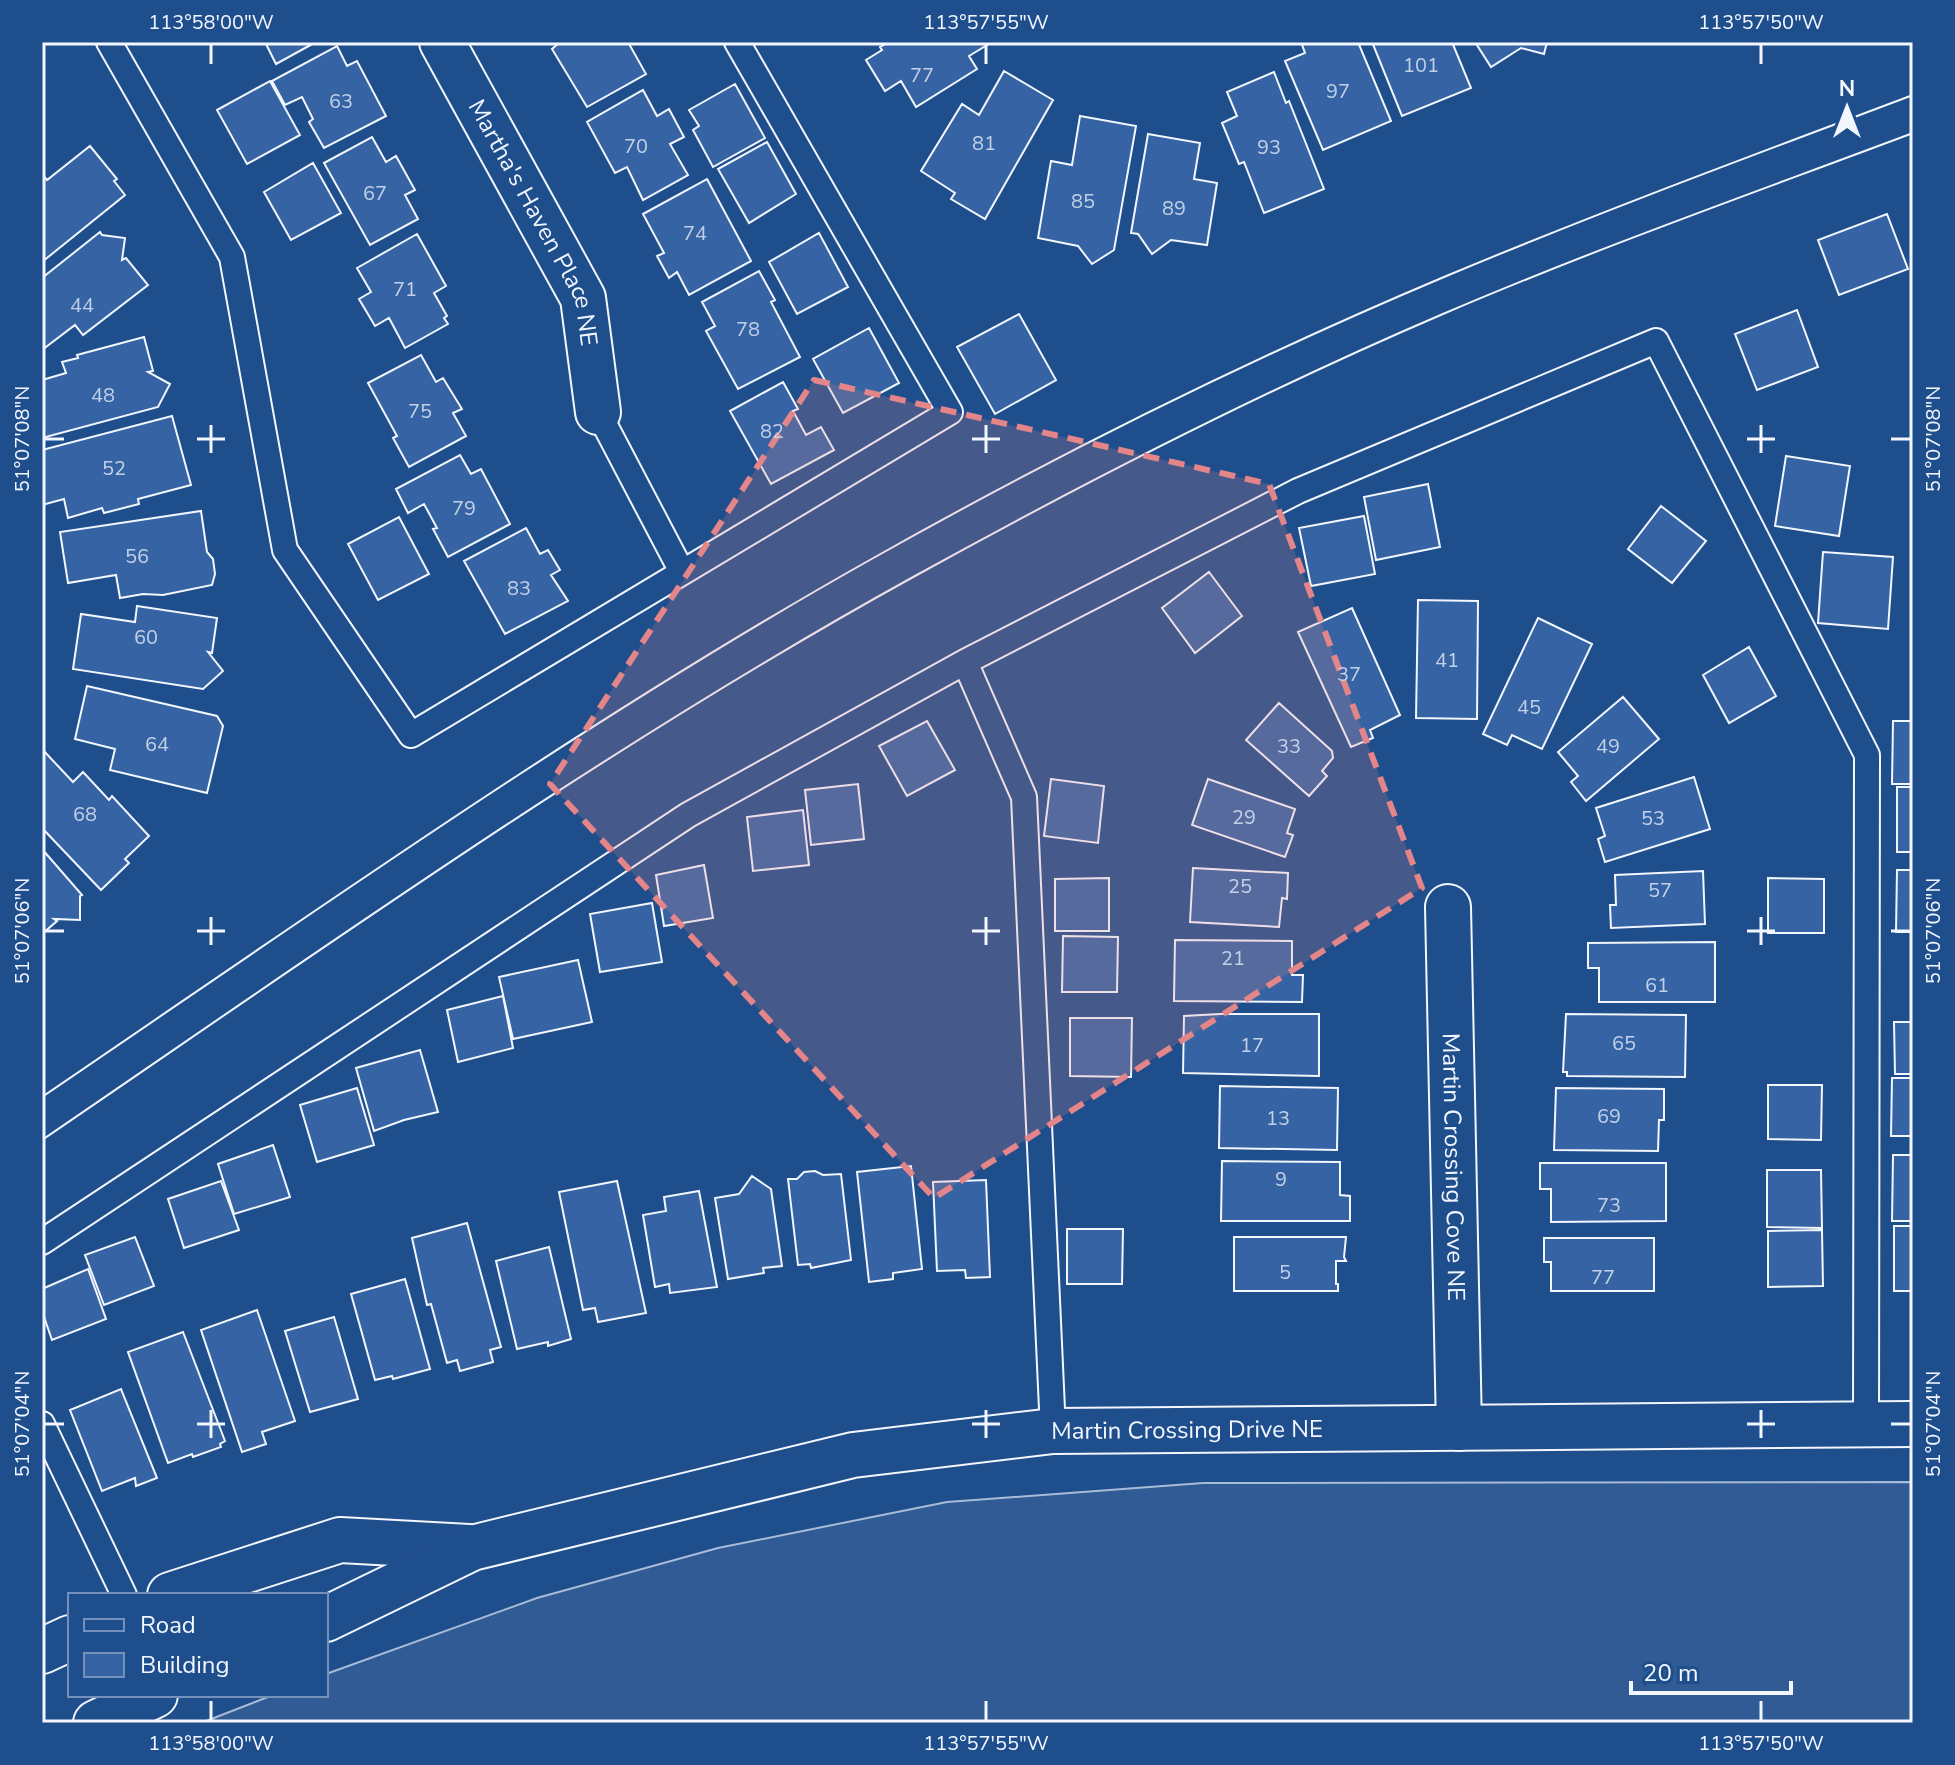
<svg xmlns="http://www.w3.org/2000/svg" width="1955" height="1765" font-family="'Nunito Sans',sans-serif">
<rect width="100%" height="100%" fill="#1f4e8c"/>
<path fill="#305b95" stroke="#a8bbd7" stroke-width="2" d="M 1913,1482 L 1913,1723 L 201,1723 L 273,1695 L 326,1695 L 326,1674 L 537,1598 L 718,1548 L 947,1502 L 1203,1483 Z"/>
<path fill="#3563a3" stroke="#f2f6ff" stroke-width="2" d="M 265,42 L 316,42 L 276,64 Z
M 560,42 L 628,42 L 646,74 L 587,107 L 552,49 Z
M 889,42 L 992,42 L 969,56 L 977,69 L 916,107 L 901,81 L 885,91 L 866,60 L 882,50 L 880,47 Z
M 1301,42 L 1358,42 L 1391,121 L 1323,150 L 1285,61 L 1305,53 Z
M 1372,42 L 1452,42 L 1471,88 L 1402,116 Z
M 1475,42 L 1547,42 L 1544,54 L 1521,48 L 1491,67 Z
M 337,46 L 347,66 L 357,61 L 386,116 L 324,148 L 309,122 L 313,119 L 302,97 L 285,105 L 272,81 Z
M 1004,71 L 1053,100 L 985,219 L 951,199 L 955,193 L 921,171 L 962,104 L 979,115 Z
M 1274,72 L 1286,103 L 1289,101 L 1324,189 L 1264,213 L 1244,162 L 1239,164 L 1222,123 L 1237,116 L 1227,92 Z
M 270,81 L 300,135 L 247,164 L 217,110 Z
M 735,84 L 765,138 L 713,167 L 693,130 L 699,126 L 689,110 Z
M 643,90 L 657,116 L 669,109 L 684,137 L 670,144 L 688,175 L 643,200 L 627,167 L 615,173 L 587,122 Z
M 1080,116 L 1136,126 L 1114,250 L 1092,264 L 1078,246 L 1038,238 L 1051,161 L 1072,165 Z
M 1148,134 L 1200,143 L 1194,179 L 1217,183 L 1207,245 L 1171,240 L 1152,254 L 1138,234 L 1131,233 Z
M 372,137 L 386,162 L 396,156 L 415,190 L 405,195 L 418,219 L 370,245 L 324,163 Z
M 767,142 L 796,194 L 749,223 L 718,169 Z
M 90,146 L 117,179 L 114,181 L 125,195 L 42,262 L 42,174 L 47,180 Z
M 313,163 L 341,213 L 291,240 L 264,192 Z
M 707,179 L 751,261 L 689,295 L 677,272 L 669,278 L 657,256 L 664,253 L 643,214 Z
M 1887,214 L 1908,269 L 1839,295 L 1818,240 Z
M 100,232 L 102,235 L 125,238 L 122,260 L 126,258 L 148,285 L 83,335 L 75,325 L 42,350 L 42,278 Z
M 819,233 L 848,287 L 797,314 L 769,262 Z
M 417,234 L 446,286 L 434,293 L 447,316 L 444,318 L 448,324 L 405,348 L 389,318 L 375,326 L 359,299 L 371,292 L 357,268 Z
M 759,271 L 775,300 L 771,302 L 800,357 L 738,389 L 706,331 L 715,326 L 702,302 Z
M 1797,310 L 1818,367 L 1757,390 L 1735,334 Z
M 1019,314 L 1056,380 L 995,414 L 957,347 Z
M 869,328 L 899,383 L 843,413 L 813,359 Z
M 144,337 L 153,371 L 148,372 L 170,384 L 158,407 L 42,438 L 42,380 L 66,373 L 62,362 L 78,358 L 77,355 Z
M 421,355 L 436,382 L 443,378 L 462,409 L 453,413 L 466,436 L 409,467 L 393,438 L 397,436 L 368,383 Z
M 783,382 L 798,409 L 793,411 L 806,435 L 821,427 L 834,450 L 771,484 L 730,411 Z
M 172,416 L 191,485 L 138,499 L 139,504 L 104,513 L 102,508 L 68,518 L 64,499 L 42,505 L 42,450 Z
M 460,455 L 471,474 L 481,469 L 510,524 L 448,557 L 433,529 L 437,528 L 424,504 L 408,513 L 396,489 Z
M 1786,456 L 1850,466 L 1839,536 L 1775,526 Z
M 1428,484 L 1440,547 L 1376,560 L 1364,497 Z
M 1661,506 L 1706,541 L 1672,583 L 1628,549 Z
M 201,511 L 207,552 L 213,559 L 215,574 L 212,585 L 163,595 L 143,594 L 120,598 L 116,575 L 68,583 L 60,532 Z
M 1364,516 L 1375,574 L 1311,586 L 1299,528 Z
M 399,517 L 429,574 L 378,600 L 348,544 Z
M 526,528 L 540,554 L 548,550 L 560,570 L 551,575 L 568,601 L 505,634 L 464,561 Z
M 1823,552 L 1893,557 L 1888,629 L 1818,623 Z
M 1209,572 L 1242,616 L 1195,653 L 1162,608 Z
M 1418,600 L 1478,601 L 1477,719 L 1416,718 Z
M 137,606 L 217,618 L 212,653 L 208,652 L 223,671 L 203,689 L 73,669 L 81,614 L 135,622 Z
M 1352,608 L 1400,715 L 1370,730 L 1373,738 L 1351,747 L 1298,632 Z
M 1538,618 L 1592,644 L 1542,749 L 1512,735 L 1507,745 L 1483,734 Z
M 1749,647 L 1776,696 L 1729,723 L 1703,675 Z
M 87,686 L 217,716 L 223,726 L 207,793 L 110,770 L 115,749 L 75,739 Z
M 1623,697 L 1659,739 L 1586,801 L 1571,782 L 1578,776 L 1558,752 Z
M 1279,703 L 1332,751 L 1333,758 L 1322,771 L 1327,776 L 1309,796 L 1246,740 Z
M 927,721 L 955,770 L 907,796 L 879,746 Z
M 1893,721 L 1913,721 L 1913,784 L 1892,784 Z
M 42,749 L 73,782 L 83,772 L 109,800 L 112,796 L 149,836 L 125,859 L 129,863 L 101,890 L 42,828 Z
M 1694,777 L 1710,829 L 1605,862 L 1598,839 L 1605,836 L 1596,808 Z
M 1051,779 L 1104,786 L 1098,843 L 1044,836 Z
M 1208,779 L 1295,809 L 1287,833 L 1293,835 L 1285,857 L 1192,825 Z
M 858,784 L 864,839 L 811,845 L 805,790 Z
M 1897,787 L 1913,787 L 1913,852 L 1897,852 Z
M 803,810 L 809,865 L 753,871 L 747,817 Z
M 42,849 L 82,895 L 80,896 L 80,920 L 54,919 L 57,921 L 42,934 Z
M 704,865 L 713,918 L 664,926 L 656,875 Z
M 1193,868 L 1288,873 L 1287,899 L 1282,898 L 1279,927 L 1190,922 Z
M 1897,870 L 1913,870 L 1913,932 L 1896,932 Z
M 1703,871 L 1705,924 L 1611,928 L 1610,905 L 1616,905 L 1615,875 Z
M 1109,878 L 1109,931 L 1055,931 L 1055,879 Z
M 1768,878 L 1824,879 L 1824,933 L 1768,933 Z
M 652,903 L 662,962 L 600,972 L 590,914 Z
M 1063,936 L 1118,937 L 1117,992 L 1062,992 Z
M 1175,940 L 1292,941 L 1292,975 L 1303,975 L 1302,1002 L 1174,1001 Z
M 1715,942 L 1715,1002 L 1599,1002 L 1599,968 L 1588,968 L 1588,943 Z
M 578,960 L 592,1022 L 513,1039 L 499,977 Z
M 503,996 L 513,1048 L 458,1062 L 447,1010 Z
M 1220,1014 L 1319,1014 L 1319,1076 L 1183,1073 L 1184,1016 Z
M 1566,1014 L 1686,1015 L 1685,1077 L 1567,1076 L 1567,1072 L 1563,1072 Z
M 1070,1018 L 1132,1018 L 1131,1077 L 1070,1076 Z
M 1894,1022 L 1913,1022 L 1913,1074 L 1895,1074 Z
M 420,1050 L 438,1112 L 404,1120 L 374,1131 L 356,1068 Z
M 1892,1078 L 1913,1078 L 1913,1136 L 1891,1136 Z
M 1768,1085 L 1822,1085 L 1821,1140 L 1768,1139 Z
M 1220,1086 L 1338,1088 L 1337,1150 L 1219,1148 Z
M 357,1088 L 374,1145 L 317,1162 L 300,1105 Z
M 1556,1088 L 1664,1089 L 1664,1120 L 1659,1120 L 1658,1151 L 1554,1150 Z
M 273,1145 L 290,1197 L 234,1214 L 218,1164 Z
M 1893,1155 L 1913,1155 L 1913,1221 L 1892,1221 Z
M 1222,1161 L 1340,1162 L 1340,1195 L 1350,1196 L 1350,1221 L 1221,1221 Z
M 1540,1163 L 1666,1163 L 1666,1221 L 1551,1222 L 1551,1189 L 1540,1189 Z
M 911,1166 L 922,1269 L 893,1273 L 893,1279 L 869,1282 L 857,1172 Z
M 1767,1170 L 1821,1170 L 1822,1228 L 1767,1227 Z
M 815,1171 L 823,1175 L 841,1174 L 851,1260 L 811,1268 L 810,1264 L 798,1265 L 788,1179 L 797,1179 L 804,1172 Z
M 752,1176 L 771,1189 L 782,1266 L 763,1268 L 764,1273 L 728,1279 L 715,1198 L 739,1194 Z
M 986,1180 L 990,1277 L 966,1278 L 965,1270 L 937,1271 L 933,1182 Z
M 221,1181 L 239,1230 L 184,1248 L 168,1199 Z
M 617,1181 L 646,1313 L 598,1322 L 595,1308 L 583,1310 L 559,1192 Z
M 699,1191 L 717,1287 L 670,1293 L 669,1284 L 655,1287 L 643,1215 L 666,1211 L 664,1197 Z
M 467,1223 L 501,1347 L 490,1350 L 493,1362 L 460,1371 L 457,1360 L 447,1363 L 431,1304 L 427,1305 L 412,1238 Z
M 1894,1226 L 1913,1226 L 1913,1291 L 1894,1291 Z
M 1067,1229 L 1123,1229 L 1122,1284 L 1067,1284 Z
M 1822,1230 L 1823,1286 L 1768,1287 L 1768,1231 Z
M 135,1237 L 154,1286 L 104,1305 L 85,1255 Z
M 1234,1237 L 1346,1237 L 1344,1257 L 1346,1261 L 1336,1261 L 1336,1284 L 1338,1284 L 1338,1291 L 1234,1291 Z
M 1544,1238 L 1654,1238 L 1654,1291 L 1551,1291 L 1551,1262 L 1544,1262 Z
M 549,1247 L 571,1339 L 548,1346 L 548,1342 L 517,1349 L 496,1261 Z
M 88,1269 L 106,1319 L 52,1340 L 42,1311 L 42,1289 Z
M 405,1279 L 430,1369 L 393,1379 L 392,1376 L 375,1380 L 351,1294 Z
M 257,1310 L 295,1421 L 262,1432 L 266,1444 L 242,1452 L 201,1330 Z
M 334,1317 L 358,1399 L 310,1412 L 285,1331 Z
M 183,1332 L 225,1441 L 220,1444 L 221,1447 L 193,1457 L 192,1454 L 168,1463 L 128,1352 Z
M 121,1389 L 157,1478 L 136,1486 L 135,1478 L 102,1491 L 70,1410 Z"/>
<g fill="none" stroke-linecap="round" stroke-linejoin="round">
<g stroke="#f2f6ff" stroke-width="28">
<path id="service" d="M 109,42 L 232,257 L 285,550 L 411,735 L 950,412 L 737,42
M 598,412 L 682,572
M 965,662 L 1024,797 L 1053,1431
M 42,1242 L 688,815 L 965,662 L 1298,491 L 1656,341 L 1867,755 L 1866,1424
M 42,1424 L 124,1595"/>
</g>
<g stroke="#f2f6ff" stroke-width="48">
<g id="minor">
<path id="s1" d="M 442,42 L 583,298 L 598,412"/>
<path id="s2" d="M 1448,907 L 1459,1428"/>
</g>
</g>
<g stroke="#f2f6ff" stroke-width="48">
<g id="tertiary">
<path d="M 170,1595 L 340,1540 L 469,1547"/>
<path id="s3" d="M 326,1619 L 472,1548 L 853,1455 L 1053,1431 L 1913,1424"/>
<path d="M 42,1651 L 70,1638"/>
<path d="M 96,1723 L 155,1695"/>
</g>
</g>
<use href="#service" stroke="#1f4e8c" stroke-width="24"/>
<use href="#minor" stroke="#1f4e8c" stroke-width="44"/>
<use href="#tertiary" stroke="#1f4e8c" stroke-width="44"/>
<path stroke="#f2f6ff" stroke-width="2" d="M 42,1097 C 313,913 582,722 868,561 C 1054,456 1247,360 1444,277 C 1599,212 1756,154 1913,95
M 42,1140 C 328,945 612,743 915,576 C 1087,481 1263,391 1443,314 C 1597,248 1756,192 1913,133"/>
</g>
<path fill="#e38589" fill-opacity="0.2" stroke="#e38589" stroke-width="6" stroke-dasharray="16 10" stroke-linejoin="round" d="M 814,380 L 1269,484 L 1422,888 L 934,1198 L 550,784 Z"/>
<path fill="none" stroke="#f2f6ff" stroke-width="3" d="M 211,44 L 211,64M 986,44 L 986,64M 1761,44 L 1761,64M 211,425 L 211,453M 986,425 L 986,453M 1761,425 L 1761,453M 44,439 L 64,439M 197,439 L 225,439M 972,439 L 1000,439M 1747,439 L 1775,439M 1891,439 L 1911,439M 211,917 L 211,945M 986,917 L 986,945M 1761,917 L 1761,945M 44,931 L 64,931M 197,931 L 225,931M 972,931 L 1000,931M 1747,931 L 1775,931M 1891,931 L 1911,931M 211,1410 L 211,1438M 986,1410 L 986,1438M 1761,1410 L 1761,1438M 44,1424 L 64,1424M 197,1424 L 225,1424M 972,1424 L 1000,1424M 1747,1424 L 1775,1424M 1891,1424 L 1911,1424M 211,1701 L 211,1721M 986,1701 L 986,1721M 1761,1701 L 1761,1721"/>
<g text-anchor="middle" stroke-width="6" stroke-linejoin="round" paint-order="stroke">
<g font-size="20" fill="#c3d1e8">
<text x="1421" y="72">101</text>
<text x="922" y="82">77</text>
<text x="1338" y="98">97</text>
<text x="341" y="108">63</text>
<text x="984" y="150">81</text>
<text x="636" y="153">70</text>
<text x="1269" y="154">93</text>
<text x="375" y="200">67</text>
<text x="1083" y="208">85</text>
<text x="1174" y="215">89</text>
<text x="695" y="240">74</text>
<text x="405" y="296">71</text>
<text x="82" y="312">44</text>
<text x="748" y="336">78</text>
<text x="103" y="402">48</text>
<text x="420" y="418">75</text>
<text x="772" y="438">82</text>
<text x="114" y="475">52</text>
<text x="464" y="515">79</text>
<text x="137" y="563">56</text>
<text x="519" y="595">83</text>
<text x="146" y="644">60</text>
<text x="1447" y="667">41</text>
<text x="1349" y="681">37</text>
<text x="1529" y="714">45</text>
<text x="157" y="751">64</text>
<text x="1289" y="753">33</text>
<text x="1608" y="753">49</text>
<text x="85" y="821">68</text>
<text x="1244" y="824">29</text>
<text x="1653" y="825">53</text>
<text x="1240" y="893">25</text>
<text x="1660" y="897">57</text>
<text x="1233" y="965">21</text>
<text x="1657" y="992">61</text>
<text x="1624" y="1050">65</text>
<text x="1252" y="1052">17</text>
<text x="1609" y="1123">69</text>
<text x="1278" y="1125">13</text>
<text x="1281" y="1186">9</text>
<text x="1609" y="1212">73</text>
<text x="1285" y="1279">5</text>
<text x="1603" y="1284">77</text>
</g>
<g font-size="24" fill="#f2f6ff" stroke="#1f4e8c">
<text dy="8" stroke="none"><textPath href="#s1" startOffset="204">Martha's Haven Place NE</textPath></text>
<text dy="8" stroke="none"><textPath href="#s2" startOffset="260">Martin Crossing Cove NE</textPath></text>
<text dy="8" stroke="none"><textPath href="#s3" startOffset="890">Martin Crossing Drive NE</textPath></text>
</g>
</g>
<rect width="1955" height="1765" fill="none" stroke="#1f4e8c" stroke-width="88"/>
<rect x="68" y="1593" width="260" height="104" fill="#1f4e8c" stroke="#7391ba" stroke-width="2"/>
<rect x="84" y="1619" width="40" height="12" fill="#1f4e8c" stroke="#7391ba" stroke-width="2"/>
<text x="140" y="1633" font-size="24" fill="#f2f6ff">Road</text>
<rect x="84" y="1653" width="40" height="24" fill="#3563a3" stroke="#7391ba" stroke-width="2"/>
<text x="140" y="1673" font-size="24" fill="#f2f6ff">Building</text>
<g transform="translate(1847 108)" stroke="#1f4e8c" stroke-width="6" paint-order="stroke">
<path d="M0-6L14 30L0 20L-14 30Z" fill="#f2f6ff"/>
<text y="-12" font-size="22" font-weight="bold" text-anchor="middle" fill="#f2f6ff">N</text>
</g>
<path d="M1631 1681v12h160v-12" fill="none" stroke="#f2f6ff" stroke-width="4"/>
<text x="1643" y="1681" font-size="24" fill="#f2f6ff" stroke="#1f4e8c" stroke-width="6" paint-order="stroke">20 m</text>
<rect x="44" y="44" width="1867" height="1677" fill="none" stroke="#f2f6ff" stroke-width="3"/>
<g font-size="20" text-anchor="middle" fill="#f2f6ff">
<text x="211" y="29">113°58'00"W</text>
<text x="986" y="29">113°57'55"W</text>
<text x="1761" y="29">113°57'50"W</text>
<text transform="translate(22 439) rotate(-90)" y="7">51°07'08"N</text>
<text transform="translate(1933 439) rotate(-90)" y="7">51°07'08"N</text>
<text transform="translate(22 931) rotate(-90)" y="7">51°07'06"N</text>
<text transform="translate(1933 931) rotate(-90)" y="7">51°07'06"N</text>
<text transform="translate(22 1424) rotate(-90)" y="7">51°07'04"N</text>
<text transform="translate(1933 1424) rotate(-90)" y="7">51°07'04"N</text>
<text x="211" y="1750">113°58'00"W</text>
<text x="986" y="1750">113°57'55"W</text>
<text x="1761" y="1750">113°57'50"W</text>
</g>
</svg>
